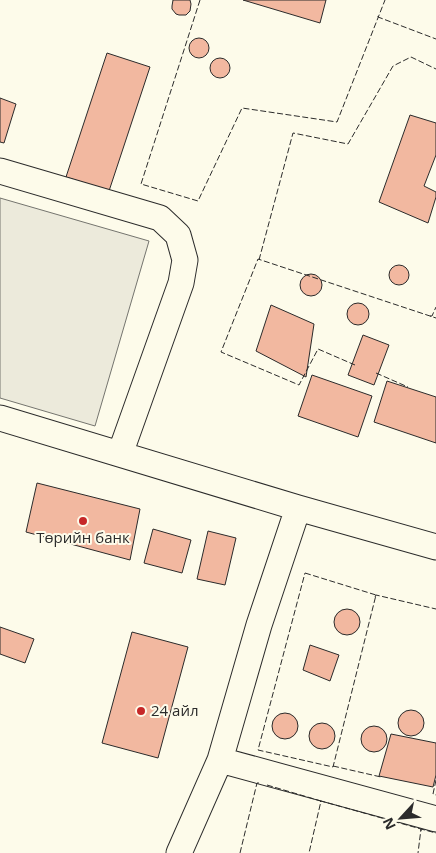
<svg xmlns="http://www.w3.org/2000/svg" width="436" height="853" font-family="'Open Sans',sans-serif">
<rect width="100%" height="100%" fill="#fdfbea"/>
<path fill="#eceadb" stroke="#74746e" d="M 0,198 L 149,241 L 95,426 L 0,398 Z"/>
<path fill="#f2b8a0" stroke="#2b2b2b" d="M 173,0 L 190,0 L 191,4 L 190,11 L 186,15 L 179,15 L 176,14 L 172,9 L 172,6 Z
M 243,0 L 326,0 L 320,23 Z
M189 48a10 10 0 1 1 20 0a10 10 0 1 1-20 0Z
M 107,53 L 150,67 L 109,191 L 66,177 Z
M210 68a10 10 0 1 1 20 0a10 10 0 1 1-20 0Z
M 0,98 L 16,104 L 4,143 L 0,142 Z
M 410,115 L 436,123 L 436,155 L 424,186 L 436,192 L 436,197 L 428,223 L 379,202 Z
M389 275a10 10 0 1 1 20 0a10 10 0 1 1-20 0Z
M300 285a11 11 0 1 1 22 0a11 11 0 1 1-22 0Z
M347 314a11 11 0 1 1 22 0a11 11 0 1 1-22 0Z
M 271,305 L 314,324 L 306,377 L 256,351 Z
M 363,335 L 389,345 L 374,385 L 348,375 Z
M 312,375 L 372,396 L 358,437 L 298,416 Z
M 387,381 L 436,397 L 436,443 L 374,422 Z
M 37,483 L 140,509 L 130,560 L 26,532 Z
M 153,529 L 191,540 L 182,573 L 144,563 Z
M 208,531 L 236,538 L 225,585 L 197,579 Z
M334 622a13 13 0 1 1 26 0a13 13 0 1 1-26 0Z
M 0,627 L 34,639 L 25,663 L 0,654 Z
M 132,632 L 188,647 L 158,758 L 102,743 Z
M 310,645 L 339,655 L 330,681 L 303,670 Z
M398 723a13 13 0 1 1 26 0a13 13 0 1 1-26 0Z
M272 726a13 13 0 1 1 26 0a13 13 0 1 1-26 0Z
M309 736a13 13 0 1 1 26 0a13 13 0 1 1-26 0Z
M361 739a13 13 0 1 1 26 0a13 13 0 1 1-26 0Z
M 391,734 L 436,743 L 436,775 L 433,787 L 379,776 Z"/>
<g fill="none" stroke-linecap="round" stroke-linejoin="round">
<g stroke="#2b2b2b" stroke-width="27">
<path id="minor" d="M 0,171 L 160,218 L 178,235 L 185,260 L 181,283 L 120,454
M 0,418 L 298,508 L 436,547
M 220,760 L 436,819
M 179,853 L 220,760 L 259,625 L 298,508"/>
</g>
<use href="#minor" stroke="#fdfbea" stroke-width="25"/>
<path stroke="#2b2b2b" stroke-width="1" stroke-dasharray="6 2.5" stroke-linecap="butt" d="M 200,0 L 141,184 L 198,201 L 242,108 L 337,122 L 385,0
M 378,16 L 378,17 L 436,39
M 259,260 L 293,133 L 348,144 L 393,66 L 411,57 L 436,69
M 430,316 L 432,316 L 436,307
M 355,365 L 318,349 L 299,385 L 221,352 L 258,259 L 436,318
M 376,373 L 408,387
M 305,573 L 376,595 L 333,767 L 258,750 Z
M 375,597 L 376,595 L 436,609
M 333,766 L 381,777
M 436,780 L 433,794 L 436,795
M 267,785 L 321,801 L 309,853
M 320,802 L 321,801 L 421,829 L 418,853
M 421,831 L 421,829 L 436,833
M 240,853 L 257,783 L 260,783"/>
</g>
<g fill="#c62828" stroke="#fdfbea" stroke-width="2">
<circle cx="83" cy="521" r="5"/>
<circle cx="141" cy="711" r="5"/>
</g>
<g text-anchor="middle" stroke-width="4" stroke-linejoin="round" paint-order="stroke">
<g font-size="15" fill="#2b2b2b" stroke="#fdfbea">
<text x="83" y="543">Төрийн банк</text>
<text x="151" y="716" text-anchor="start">24 айл</text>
</g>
</g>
<g transform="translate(401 818) rotate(244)" stroke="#fdfbea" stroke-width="4" paint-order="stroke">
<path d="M0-4L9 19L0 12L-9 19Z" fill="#2b2b2b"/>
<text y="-8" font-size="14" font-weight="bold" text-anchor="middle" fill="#2b2b2b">N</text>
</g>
</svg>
